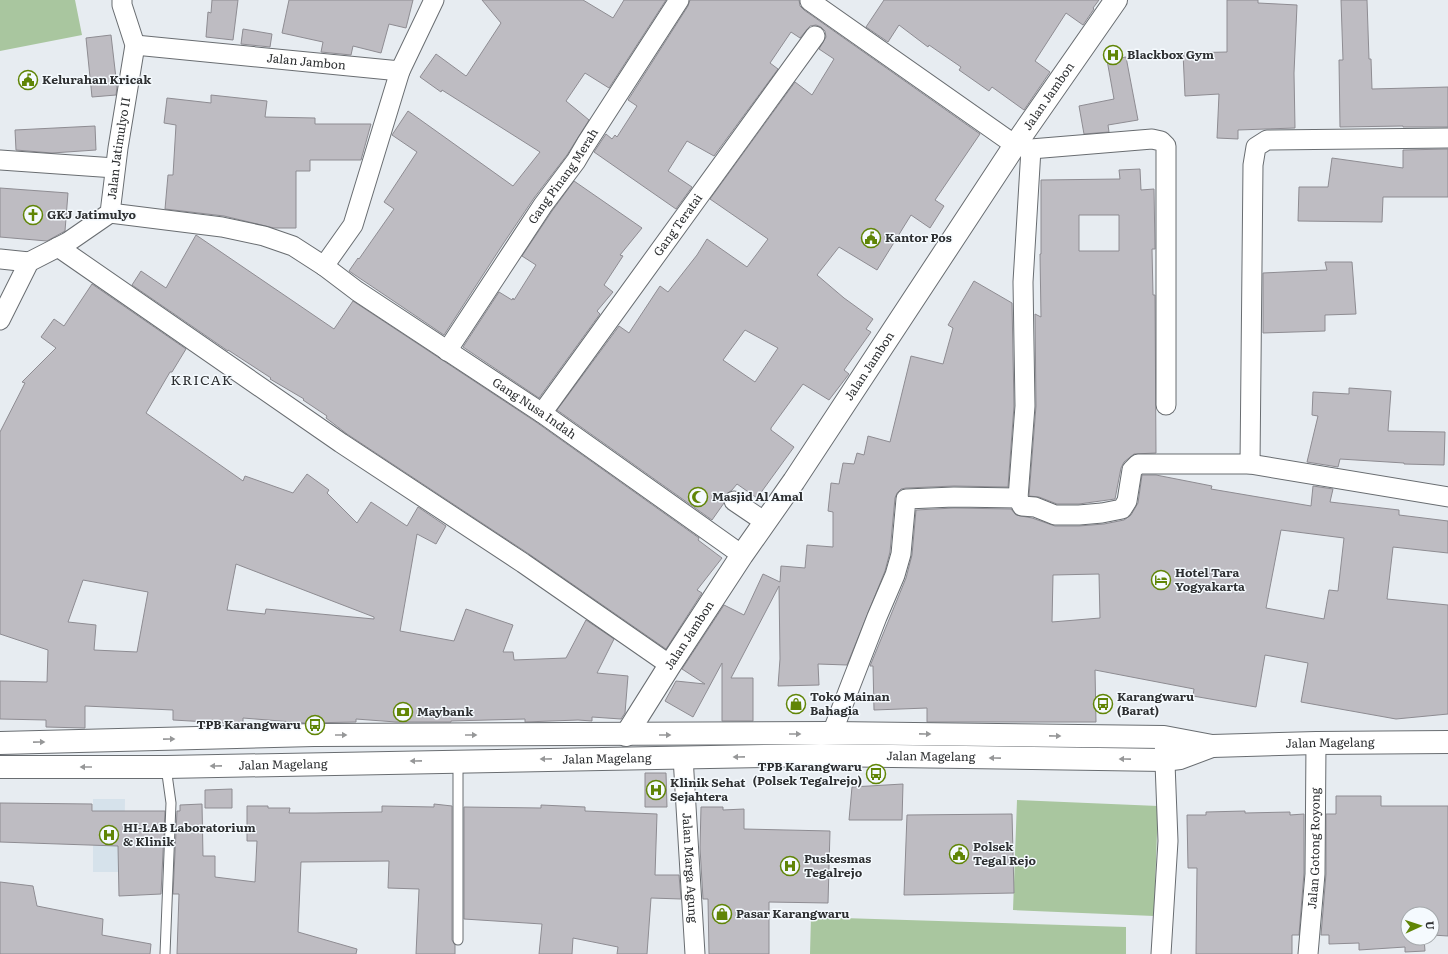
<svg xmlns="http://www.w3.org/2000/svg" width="1448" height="954" font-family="Literata,serif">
<rect width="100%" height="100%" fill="#e7ecf1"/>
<path fill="#d6e2eb" d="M 93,799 L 125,799 L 124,872 L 93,872 Z"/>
<path fill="#a9c69f" d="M 0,0 L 75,0 L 82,35 L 0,51 Z
M 1017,800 L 1158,806 L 1154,916 L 1013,910 Z
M 811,917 L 1126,927 L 1126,954 L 810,954 Z"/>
<path fill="#bebcc2" stroke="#8e8c92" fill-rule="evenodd" d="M 212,0 L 238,0 L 233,40 L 206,37 L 208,12 L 211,13 Z
M 289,0 L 413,0 L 406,28 L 389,24 L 381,53 L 353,46 L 351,55 L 321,52 L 323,42 L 282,33 Z
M 482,0 L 583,0 L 613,18 L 624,0 L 666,0 L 609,88 L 585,73 L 566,101 L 589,120 L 567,155 L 534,198 L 503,244 L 444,335 L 349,271 L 358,258 L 359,259 L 394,209 L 384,202 L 417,152 L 392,135 L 408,111 L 513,186 L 540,152 L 442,90 L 441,92 L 420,77 L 436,54 L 466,76 L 467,75 L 501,23 Z
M 690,0 L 799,0 L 800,6 L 804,10 L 980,134 L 935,200 L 944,206 L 930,228 L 911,215 L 877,270 L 839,247 L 817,275 L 844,298 L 873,319 L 866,329 L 871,332 L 844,370 L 849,374 L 829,400 L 803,384 L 771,428 L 771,430 L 794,447 L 757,498 L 737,484 L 732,490 L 725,495 L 723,500 L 724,503 L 712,520 L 557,410 L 619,326 L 629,333 L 660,286 L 668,292 L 697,255 L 707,239 L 747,267 L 768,239 L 710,199 L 795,82 L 812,95 L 834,59 L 819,49 L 826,37 L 825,31 L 821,27 L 816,25 L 810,26 L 800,38 L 791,32 L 770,63 L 778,69 L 714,156 L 687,141 L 668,171 L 692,187 L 676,209 L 594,152 L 606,134 L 612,139 L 615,135 L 617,137 L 637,106 L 628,100 L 688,6 ZM 745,330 L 778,348 L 755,382 L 723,360 Z
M 884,0 L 1099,0 L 1093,8 L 1094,9 L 1083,25 L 1066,13 L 1035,61 L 1050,72 L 1024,110 L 992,87 L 989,91 L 959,70 L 961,67 L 929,45 L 928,47 L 899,25 L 888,42 L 866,27 Z
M 1227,0 L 1258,0 L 1258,3 L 1297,5 L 1294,73 L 1295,128 L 1238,130 L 1238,139 L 1217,138 L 1219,94 L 1185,96 L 1183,53 L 1227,52 Z
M 1341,0 L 1367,0 L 1369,59 L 1371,59 L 1372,89 L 1448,87 L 1448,127 L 1403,127 L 1403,126 L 1340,127 L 1339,60 L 1343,60 Z
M 243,29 L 272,34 L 270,47 L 241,44 Z
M 111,35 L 117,87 L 116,95 L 92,97 L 86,38 Z
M 1126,57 L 1138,120 L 1108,125 L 1109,132 L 1084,134 L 1079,106 L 1114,99 L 1107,60 Z
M 211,95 L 267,101 L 265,117 L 315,118 L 315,124 L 371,124 L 361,160 L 310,160 L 310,171 L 296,171 L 296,228 L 274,228 L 224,216 L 165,209 L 168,175 L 173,175 L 176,125 L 164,123 L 167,98 L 211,103 Z
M 95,126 L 96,150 L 52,153 L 16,150 L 15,130 Z
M 1448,149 L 1448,197 L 1383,197 L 1382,222 L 1298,221 L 1299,187 L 1328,187 L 1332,158 L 1403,168 L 1403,150 Z
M 1140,169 L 1141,190 L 1154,189 L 1155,249 L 1152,249 L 1153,295 L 1155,295 L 1156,453 L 1134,454 L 1124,462 L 1121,468 L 1115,499 L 1079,504 L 1057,504 L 1039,497 L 1029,496 L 1036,406 L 1035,314 L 1041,317 L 1040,254 L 1041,254 L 1041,180 L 1120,179 L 1119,170 ZM 1079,215 L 1119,215 L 1119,251 L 1079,251 Z
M 574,181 L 642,228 L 620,255 L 623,256 L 604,285 L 613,292 L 597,311 L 600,314 L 539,398 L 463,347 L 499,292 L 512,300 L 513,298 L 514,300 L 536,265 L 522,256 L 552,211 Z
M 0,188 L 68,193 L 65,231 L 47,241 L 0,237 Z
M 196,235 L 334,329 L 353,301 L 536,422 L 699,538 L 698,540 L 722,558 L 697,590 L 702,593 L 666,649 L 529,554 L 347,434 L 326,418 L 327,416 L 303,400 L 304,399 L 270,379 L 271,378 L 228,350 L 228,351 L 132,285 L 141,271 L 166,288 Z
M 1325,262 L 1352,262 L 1356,314 L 1325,315 L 1325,331 L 1263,333 L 1263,273 L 1327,270 Z
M 974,281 L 1012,303 L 1014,406 L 1008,487 L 954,486 L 906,488 L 901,489 L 897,493 L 895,498 L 890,552 L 885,571 L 847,665 L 818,664 L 819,685 L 778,686 L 780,659 L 779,586 L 731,678 L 753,678 L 753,721 L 722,721 L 722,663 L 693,717 L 665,701 L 676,681 L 705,684 L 682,669 L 724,605 L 744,615 L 763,574 L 780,582 L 781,566 L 805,568 L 807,545 L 833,547 L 833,512 L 828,511 L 831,483 L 839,484 L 843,463 L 854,464 L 857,453 L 864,455 L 868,436 L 890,442 L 911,356 L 943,364 L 953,328 L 948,325 Z
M 92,284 L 186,349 L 172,372 L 170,372 L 146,413 L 243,481 L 245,476 L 293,493 L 307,474 L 329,490 L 327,493 L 357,523 L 371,502 L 407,526 L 418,507 L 446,526 L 436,544 L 417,534 L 400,631 L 454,641 L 466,609 L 513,625 L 503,652 L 513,652 L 514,660 L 566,658 L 586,620 L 614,639 L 597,673 L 628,676 L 625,713 L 621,719 L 592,717 L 592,721 L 578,720 L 525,722 L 525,719 L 451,721 L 451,722 L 396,722 L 356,719 L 356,722 L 305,723 L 243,718 L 243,724 L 173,720 L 173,710 L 85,706 L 85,728 L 46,727 L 46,720 L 0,719 L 0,681 L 47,682 L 48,650 L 0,634 L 0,432 L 25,383 L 22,382 L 56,348 L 41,337 L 54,319 L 64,326 ZM 236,564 L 374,617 L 374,619 L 266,609 L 265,614 L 227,610 ZM 83,580 L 148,592 L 137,652 L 94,650 L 96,625 L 68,622 Z
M 1349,388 L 1391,391 L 1388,431 L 1445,432 L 1444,465 L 1404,464 L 1404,463 L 1340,459 L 1338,467 L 1307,462 L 1318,416 L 1312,415 L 1313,392 L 1349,394 Z
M 1142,475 L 1156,475 L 1212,486 L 1211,489 L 1311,506 L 1313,486 L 1333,489 L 1330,502 L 1399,510 L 1399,515 L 1448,521 L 1448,553 L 1393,547 L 1387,599 L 1448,605 L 1448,714 L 1396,719 L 1301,702 L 1308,663 L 1265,655 L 1256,707 L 1193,696 L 1194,689 L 1095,670 L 1096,722 L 927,722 L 927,708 L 874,710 L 873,666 L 870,666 L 906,578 L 912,555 L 916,510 L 954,508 L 1011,509 L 1016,515 L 1032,518 L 1055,526 L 1079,526 L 1104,524 L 1124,520 L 1131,515 L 1138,503 ZM 1281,530 L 1344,538 L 1338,591 L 1329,590 L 1324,619 L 1266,608 ZM 1099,574 L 1100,618 L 1052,622 L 1053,575 Z
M 645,773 L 666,773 L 667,807 L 645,807 Z
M 903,784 L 902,820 L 849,820 L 852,787 Z
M 232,789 L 232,808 L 205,808 L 205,790 Z
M 1336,796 L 1381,796 L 1381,806 L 1448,806 L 1448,936 L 1432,935 L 1432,914 L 1408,914 L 1408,938 L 1424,938 L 1425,951 L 1405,952 L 1405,947 L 1359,950 L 1359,943 L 1329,944 L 1329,935 L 1321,935 L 1326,874 L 1326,814 L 1336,814 Z
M 0,803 L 92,804 L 92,811 L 165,811 L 161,894 L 119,896 L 118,846 L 0,842 Z
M 202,804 L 203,856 L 215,856 L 215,877 L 255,882 L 257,841 L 247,841 L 247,806 L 268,806 L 268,808 L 290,808 L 289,813 L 316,813 L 382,812 L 382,806 L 434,807 L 434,804 L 452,806 L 452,940 L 455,945 L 455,954 L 416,954 L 419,889 L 388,888 L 389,861 L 301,862 L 298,932 L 357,949 L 356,954 L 177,954 L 179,894 L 173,894 L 177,811 L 180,811 L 180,805 Z
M 541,805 L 585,807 L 585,811 L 657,814 L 655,875 L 679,875 L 681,899 L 651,898 L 647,954 L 617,954 L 618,947 L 573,938 L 572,954 L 539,954 L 542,924 L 464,919 L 464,807 L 541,808 Z
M 701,807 L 723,807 L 723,810 L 744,809 L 744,829 L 830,831 L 828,903 L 769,902 L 769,954 L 709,954 L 708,899 L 703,899 L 700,848 Z
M 1245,811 L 1245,813 L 1290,812 L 1290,815 L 1304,814 L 1304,873 L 1299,935 L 1292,935 L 1292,954 L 1196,954 L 1197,868 L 1188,868 L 1187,815 L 1206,815 L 1206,812 Z
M 1012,814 L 1014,893 L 904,895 L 907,815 Z
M 0,882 L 33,886 L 37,906 L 103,919 L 102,935 L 151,944 L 150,954 L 0,954 Z"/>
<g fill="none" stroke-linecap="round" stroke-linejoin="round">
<g stroke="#696d71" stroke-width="11">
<path id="lane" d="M 458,940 L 458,762
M 165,954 L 171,803 L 166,767"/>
</g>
<g stroke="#696d71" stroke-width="21">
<g id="street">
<path d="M 810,1 L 1015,145 L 1031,149 L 1152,139 L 1161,141 L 1166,146 L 1166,405"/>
<path id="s1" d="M 135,45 L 400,71 L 434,0"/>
<path d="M 1031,149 L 1023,282 L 1025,406 L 1018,498 L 1022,506 L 1035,507 L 1055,515 L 1079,515 L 1102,513 L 1122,509 L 1127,501 L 1132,470 L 1138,464 L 1250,464 L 1448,497"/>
<path d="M 0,160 L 115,168"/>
<path d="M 110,213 L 222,227 L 264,236 L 293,246 L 324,266 L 353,225 L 400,71"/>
<path d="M 58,247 L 341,443 L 523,563 L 670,665"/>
<path d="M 0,259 L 29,262"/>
<path id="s2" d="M 324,266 L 357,291 L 542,413 L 742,555"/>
<path id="s3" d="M 0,320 L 29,262 L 68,242 L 110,213 L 118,148 L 135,45 L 122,5 L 122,0"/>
<path id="s4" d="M 447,351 L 543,205 L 576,161 L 586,144 L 679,0"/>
<path id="s5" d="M 542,413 L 815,36"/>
<path d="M 1250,464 L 1253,165 L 1256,147 L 1267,140 L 1448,138"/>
<path d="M 734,501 L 765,522"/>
<path d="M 832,733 L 877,617 L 895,575 L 901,554 L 906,499 L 954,497 L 1018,498"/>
<path id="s6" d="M 683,757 L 695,954"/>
<path d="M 1161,954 L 1168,841 L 1164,737"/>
<path id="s7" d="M 1308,954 L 1315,874 L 1316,743"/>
</g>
</g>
<g stroke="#696d71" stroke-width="24">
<g id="secondary">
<path id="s8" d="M 626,735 L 670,665 L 742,555 L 794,481 L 1015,145 L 1116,0"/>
</g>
</g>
<g stroke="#696d71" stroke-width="24">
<g id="primary">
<path id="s9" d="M 0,743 L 314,735 L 832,733 L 1164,737 L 1212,746 L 1316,743 L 1448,742"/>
<path id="s10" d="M 0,767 L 166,767 L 821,755 L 1164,760 L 1180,758 L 1212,746"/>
</g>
</g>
<use href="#lane" stroke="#fff" stroke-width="9"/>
<use href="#street" stroke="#fff" stroke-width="19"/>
<use href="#secondary" stroke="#fff" stroke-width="22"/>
<use href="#primary" stroke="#fff" stroke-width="22"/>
</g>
<defs><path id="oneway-solid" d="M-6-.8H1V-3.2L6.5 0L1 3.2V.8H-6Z"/></defs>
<g fill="#969798">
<use href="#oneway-solid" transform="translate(795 734)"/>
<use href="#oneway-solid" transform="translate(925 734) rotate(1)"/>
<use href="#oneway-solid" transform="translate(341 735)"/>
<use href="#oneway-solid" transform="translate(471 735)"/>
<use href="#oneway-solid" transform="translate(665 735)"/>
<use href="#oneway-solid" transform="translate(1055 736) rotate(1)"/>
<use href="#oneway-solid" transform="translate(169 739) rotate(-1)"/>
<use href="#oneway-solid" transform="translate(39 742) rotate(-1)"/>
<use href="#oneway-solid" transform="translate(739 757) rotate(179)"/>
<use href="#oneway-solid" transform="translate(995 758) rotate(-179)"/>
<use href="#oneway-solid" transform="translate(546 759) rotate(179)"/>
<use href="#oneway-solid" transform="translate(1125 759) rotate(-179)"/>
<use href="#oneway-solid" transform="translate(416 761) rotate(179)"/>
<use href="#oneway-solid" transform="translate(216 766) rotate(179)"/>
<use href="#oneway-solid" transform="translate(86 767) rotate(180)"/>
</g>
<defs>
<g id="hospital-ring" transform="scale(1)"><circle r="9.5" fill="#f5fafe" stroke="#608506" stroke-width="1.5"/><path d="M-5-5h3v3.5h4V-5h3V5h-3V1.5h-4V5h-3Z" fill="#608506"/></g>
<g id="civic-ring" transform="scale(1)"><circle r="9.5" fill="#f5fafe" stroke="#608506" stroke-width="1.5"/><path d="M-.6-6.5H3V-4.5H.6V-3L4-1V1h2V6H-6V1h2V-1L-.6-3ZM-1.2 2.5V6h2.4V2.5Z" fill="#608506"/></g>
<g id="church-ring" transform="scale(1)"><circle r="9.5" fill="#f5fafe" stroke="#608506" stroke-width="1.5"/><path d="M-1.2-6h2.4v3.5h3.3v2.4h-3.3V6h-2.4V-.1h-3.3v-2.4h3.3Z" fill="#608506"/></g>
<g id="mosque-ring" transform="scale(1)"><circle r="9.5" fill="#f5fafe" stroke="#608506" stroke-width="1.5"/><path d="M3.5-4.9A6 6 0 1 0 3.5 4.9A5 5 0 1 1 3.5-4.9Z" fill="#608506"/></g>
<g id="hotel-ring" transform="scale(1)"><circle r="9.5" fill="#f5fafe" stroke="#608506" stroke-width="1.5"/><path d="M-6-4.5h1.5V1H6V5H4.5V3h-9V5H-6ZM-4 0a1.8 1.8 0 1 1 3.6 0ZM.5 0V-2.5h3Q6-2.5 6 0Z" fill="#608506"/></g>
<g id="shop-ring" transform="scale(1)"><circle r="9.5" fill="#f5fafe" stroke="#608506" stroke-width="1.5"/><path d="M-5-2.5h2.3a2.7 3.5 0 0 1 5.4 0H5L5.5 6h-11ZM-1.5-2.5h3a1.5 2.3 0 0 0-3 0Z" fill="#608506"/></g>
<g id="bus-ring" transform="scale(1)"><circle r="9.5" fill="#f5fafe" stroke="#608506" stroke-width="1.5"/><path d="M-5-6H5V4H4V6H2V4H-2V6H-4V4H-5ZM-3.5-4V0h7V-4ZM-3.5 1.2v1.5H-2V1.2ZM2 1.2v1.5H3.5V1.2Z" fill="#608506"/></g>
<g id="bank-ring" transform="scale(1)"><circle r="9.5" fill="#f5fafe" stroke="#608506" stroke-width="1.5"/><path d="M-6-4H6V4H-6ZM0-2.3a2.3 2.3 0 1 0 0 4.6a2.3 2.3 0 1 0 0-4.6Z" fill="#608506"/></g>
</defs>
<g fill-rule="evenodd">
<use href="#hospital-ring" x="1113" y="55"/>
<use href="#civic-ring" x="28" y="80"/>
<use href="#church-ring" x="33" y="215"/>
<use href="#civic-ring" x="871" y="238"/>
<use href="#mosque-ring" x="698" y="497"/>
<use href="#hotel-ring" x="1161" y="580"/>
<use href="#shop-ring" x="796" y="704"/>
<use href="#bus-ring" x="1103" y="704"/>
<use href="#bank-ring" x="403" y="712"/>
<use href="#bus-ring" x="315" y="725"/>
<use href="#bus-ring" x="876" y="774"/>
<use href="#hospital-ring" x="656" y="790"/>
<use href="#hospital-ring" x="109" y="835"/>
<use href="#civic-ring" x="959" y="854"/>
<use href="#hospital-ring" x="790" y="866"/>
<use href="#shop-ring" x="722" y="914"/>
</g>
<g text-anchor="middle" stroke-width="3" stroke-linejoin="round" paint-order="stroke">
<g font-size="12" font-weight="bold" fill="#2d2f31" stroke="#f5fafe" text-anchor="start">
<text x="1127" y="59">Blackbox Gym</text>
<text x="42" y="84">Kelurahan Kricak</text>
<text x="47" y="219">GKJ Jatimulyo</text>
<text x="885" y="242">Kantor Pos</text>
<text x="712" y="501">Masjid Al Amal</text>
<text x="1175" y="577">Hotel Tara<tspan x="1175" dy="14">Yogyakarta</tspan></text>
<text x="810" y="701">Toko Mainan<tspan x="810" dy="14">Bahagia</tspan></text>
<text x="1117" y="701">Karangwaru<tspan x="1117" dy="14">(Barat)</tspan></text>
<text x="417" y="716">Maybank</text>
<text x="301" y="729" text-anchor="end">TPB Karangwaru</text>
<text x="862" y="771" text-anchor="end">TPB Karangwaru<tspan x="862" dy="14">(Polsek Tegalrejo)</tspan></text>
<text x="670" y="787">Klinik Sehat<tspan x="670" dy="14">Sejahtera</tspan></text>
<text x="123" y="832">HI-LAB Laboratorium<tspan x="123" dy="14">&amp; Klinik</tspan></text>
<text x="973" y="851">Polsek<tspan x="973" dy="14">Tegal Rejo</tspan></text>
<text x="804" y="863">Puskesmas<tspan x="804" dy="14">Tegalrejo</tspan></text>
<text x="736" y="918">Pasar Karangwaru</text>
</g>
<g font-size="12" fill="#2d2f31" stroke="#f5fafe">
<text dy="4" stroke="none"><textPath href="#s1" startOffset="172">Jalan Jambon</textPath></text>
<text dy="4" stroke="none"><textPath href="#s8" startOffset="766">Jalan Jambon</textPath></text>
<text dy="4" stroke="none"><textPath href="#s3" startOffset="225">Jalan Jatimulyo II</textPath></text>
<text dy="4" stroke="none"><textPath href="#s4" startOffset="210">Gang Pinang Merah</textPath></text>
<text dy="4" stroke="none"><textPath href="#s5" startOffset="232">Gang Teratai</textPath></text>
<text dy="4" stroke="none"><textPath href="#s8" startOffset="442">Jalan Jambon</textPath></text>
<text dy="4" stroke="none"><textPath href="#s2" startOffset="254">Gang Nusa Indah</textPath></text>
<text dy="4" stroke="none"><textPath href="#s8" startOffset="118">Jalan Jambon</textPath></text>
<text dy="4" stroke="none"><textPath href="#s9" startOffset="1331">Jalan Magelang</textPath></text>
<text dy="4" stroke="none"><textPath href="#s10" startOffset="931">Jalan Magelang</textPath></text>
<text dy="4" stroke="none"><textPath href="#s10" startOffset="607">Jalan Magelang</textPath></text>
<text dy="4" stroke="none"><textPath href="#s10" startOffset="283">Jalan Magelang</textPath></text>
<text dy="4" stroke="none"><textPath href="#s7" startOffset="106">Jalan Gotong Royong</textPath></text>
<text dy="4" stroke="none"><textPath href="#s6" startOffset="111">Jalan Marga Agung</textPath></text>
</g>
<g font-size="14" letter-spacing="1" fill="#2d2f31" stroke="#f5fafe">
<text x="202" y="385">KRICAK</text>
</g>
</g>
<g transform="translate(1420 926) rotate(87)"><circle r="19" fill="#f5fafe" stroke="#a5a9ac"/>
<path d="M0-3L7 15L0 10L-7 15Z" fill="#608506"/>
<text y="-6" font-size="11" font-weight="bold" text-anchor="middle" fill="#2d2f31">U</text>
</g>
</svg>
